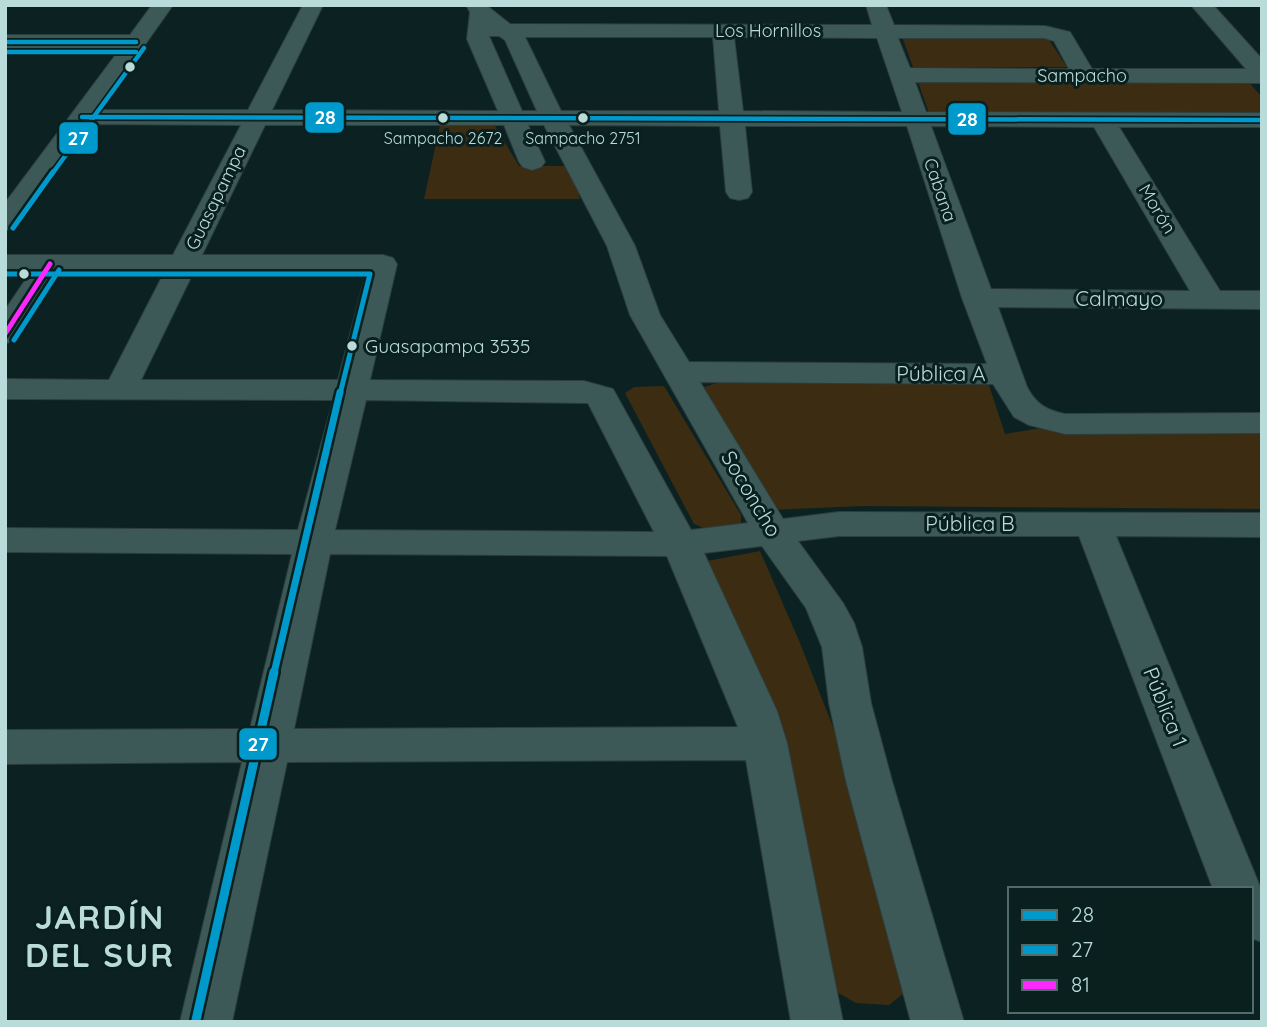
<svg xmlns="http://www.w3.org/2000/svg" width="1267" height="1027" font-family="Quicksand,sans-serif">
<rect width="100%" height="100%" fill="#0c2222"/>
<path fill="#3c2c12" d="M 901,34 L 1045,34 L 1067,67 L 913,67 Z
M 916,76 L 1244,77 L 1262,97 L 1262,114 L 929,113 Z
M 440,125 L 495,126 L 519,166 L 571,166 L 580,199 L 424,199 Z
M 730,379 L 987,379 L 1005,434 L 1065,424 L 1262,423 L 1262,509 L 864,506 L 768,510 L 704,387 Z
M 664,386 L 741,515 L 741,523 C 724,530 711,532 694,524 L 625,393 L 634,387 Z
M 760,551 L 800,643 L 850,770 L 909,989 L 889,1005 L 856,1003 L 833,990 L 707,561 Z"/>
<g fill="none" stroke-linecap="round" stroke-linejoin="round">
<g stroke="#2c3e3d" stroke-width="2">
<path id="minor" d="M 152,5 L 173,5 L 99,110 L 248,110 L 303,5 L 323,5 L 272,110 L 498,111 L 467,39 L 470,12 L 466,5 L 486,5 L 510,24 L 872,25 L 866,5 L 886,5 L 894,25 L 1045,26 L 1070,32 L 1092,69 L 1246,69 L 1191,5 L 1213,5 L 1262,59 L 1262,83 L 915,82 L 926,112 L 1262,113 L 1262,127 L 1119,127 L 1220,291 L 1262,291 L 1262,309 L 998,307 L 1027,387 C 1036,404 1046,410 1065,414 L 1262,413 L 1262,433 L 1065,434 L 1029,425 L 1014,417 L 993,384 L 700,382 L 783,519 L 839,512 L 1262,513 L 1262,537 L 1116,536 L 1261,889 L 1262,942 L 1251,938 L 1251,889 L 1213,889 L 1079,536 L 839,536 L 798,541 L 843,603 L 854,623 L 862,647 L 871,703 L 892,781 L 964,1022 L 911,1022 L 846,781 L 829,703 L 822,647 L 806,608 L 762,546 L 704,553 L 777,711 L 787,743 L 843,1022 L 791,1022 L 746,760 L 287,762 L 232,1022 L 180,1022 L 242,762 L 5,764 L 5,730 L 250,729 L 292,554 L 5,552 L 5,528 L 298,530 L 333,400 L 5,399 L 5,379 L 109,380 L 164,273 L 59,273 L 16,341 L 5,343 L 5,310 L 30,273 L 5,273 L 5,255 L 173,255 L 241,125 L 88,124 L 15,228 L 5,230 L 5,203 L 120,49 L 5,49 L 5,35 L 130,35 ZM 489,36 L 499,36 L 505,40 L 537,111 L 522,111 ZM 525,37 L 713,37 L 719,111 L 561,111 ZM 734,37 L 877,38 L 902,112 L 743,111 ZM 898,38 L 1044,38 L 1054,41 L 1069,69 L 910,68 ZM 265,125 L 504,125 L 519,162 L 523,167 L 532,170 L 541,167 L 545,162 L 528,125 L 544,125 L 607,246 L 630,315 L 748,523 L 691,530 L 613,389 L 584,381 L 370,380 L 397,264 L 393,258 L 383,255 L 202,255 ZM 569,125 L 720,126 L 726,192 L 730,198 L 739,200 L 748,198 L 752,192 L 745,126 L 907,126 L 962,298 L 987,364 L 689,362 L 660,315 L 635,246 ZM 931,126 L 1094,127 L 1190,291 L 991,289 ZM 193,273 L 366,273 L 338,380 L 141,380 ZM 366,400 L 588,403 L 654,532 L 335,530 ZM 330,554 L 667,556 L 738,727 L 294,729 Z"/>
</g>
<use href="#minor" fill="#3c5958" fill-rule="evenodd"/>
<g stroke="#09201f" stroke-width="8">
<path id="bus-1" d="M 5,42 L 136,42
M 82,117 L 1262,120"/>
</g>
<g stroke="#09201f" stroke-width="8">
<path id="bus-2-far3" d="M 5,52 L 136,52
M 52,174 L 144,48"/>
</g>
<g stroke="#09201f" stroke-width="10">
<path id="bus-2-far2" d="M 13,228 L 53,172
M 5,274 L 370,274 L 340,394
M 14,340 L 59,270"/>
</g>
<g stroke="#09201f" stroke-width="12">
<path id="bus-2-far1" d="M 274,673 L 340,392"/>
</g>
<g stroke="#09201f" stroke-width="14">
<path id="bus-2" d="M 196,1020 L 274,672"/>
</g>
<g stroke="#09201f" stroke-width="10">
<path id="bus-3" d="M 5,334 L 50,264"/>
</g>
<use href="#bus-1" stroke="#0099cb" stroke-width="4.5"/>
<use href="#bus-2-far3" stroke="#0099cb" stroke-width="4.5"/>
<use href="#bus-2-far2" stroke="#0099cb" stroke-width="5"/>
<use href="#bus-2-far1" stroke="#0099cb" stroke-width="7"/>
<use href="#bus-2" stroke="#0099cb" stroke-width="9"/>
<use href="#bus-3" stroke="#fe27ff" stroke-width="5"/>
</g>
<g fill="#b9dcda" stroke="#09201f" stroke-width="2.5">
<circle cx="130" cy="67" r="6"/>
<circle cx="443" cy="118" r="6"/>
<circle cx="583" cy="118" r="6"/>
<circle cx="24" cy="274" r="6"/>
<circle cx="352" cy="346" r="6"/>
</g>
<g text-anchor="middle" stroke-width="6" stroke-linejoin="round" paint-order="stroke">
<g font-size="16" fill="#b9dcda" stroke="#09201f">
<text x="443" y="144">Sampacho 2672</text>
<text x="583" y="144">Sampacho 2751</text>
</g>
<g font-size="18" fill="#b9dcda" stroke="#09201f">
<text x="768" y="37">Los Hornillos</text>
<text x="1082" y="82">Sampacho</text>
<text transform="translate(940 190) rotate(71)" y="6">Cabana</text>
<text transform="translate(216 198) rotate(-64)" y="6">Guasapampa</text>
<text transform="translate(1157 209) rotate(59)" y="6">Morón</text>
</g>
<g font-size="19" fill="#b9dcda" stroke="#09201f" text-anchor="start">
<text x="365" y="353">Guasapampa 3535</text>
</g>
<g font-size="21" fill="#b9dcda" stroke="#09201f">
<text x="1119" y="306">Calmayo</text>
<text x="941" y="381">Pública A</text>
<text transform="translate(751 494) rotate(59)" y="7">Soconcho</text>
<text x="970" y="531">Pública B</text>
<text transform="translate(1165 707) rotate(68)" y="7">Pública 1</text>
</g>
<g font-size="33" font-weight="bold" letter-spacing="2" fill="#b9dcda" stroke="#09201f">
<text x="100" y="929">JARDÍN<tspan x="100" dy="38">DEL SUR</tspan></text>
</g>
</g>
<g stroke="#09201f" stroke-width="2.5">
<rect x="304" y="101" width="41" height="33" rx="7" fill="#0099cb"/>
<rect x="947" y="102" width="40" height="34" rx="7" fill="#0099cb"/>
<rect x="58" y="121" width="41" height="34" rx="7" fill="#0099cb"/>
<rect x="238" y="727" width="40" height="34" rx="7" fill="#0099cb"/>
</g>
<g font-size="19" text-anchor="middle" font-weight="bold" fill="#fff">
<text x="325" y="124">28</text>
<text x="967" y="126">28</text>
<text x="78" y="145">27</text>
<text x="258" y="751">27</text>
</g>
<rect width="1267" height="1027" fill="none" stroke="#b9dcda" stroke-width="14"/>
<rect x="1008" y="887" width="245" height="126" fill="#09201f" stroke="#4f6b6a" stroke-width="2"/>
<rect x="1022" y="910" width="35" height="10" fill="#0099cb" stroke="#4f6b6a" stroke-width="2"/>
<text x="1071" y="922" font-size="21" fill="#b9dcda">28</text>
<rect x="1022" y="945" width="35" height="10" fill="#0099cb" stroke="#4f6b6a" stroke-width="2"/>
<text x="1071" y="957" font-size="21" fill="#b9dcda">27</text>
<rect x="1022" y="980" width="35" height="10" fill="#fe27ff" stroke="#4f6b6a" stroke-width="2"/>
<text x="1071" y="992" font-size="21" fill="#b9dcda">81</text>
</svg>
